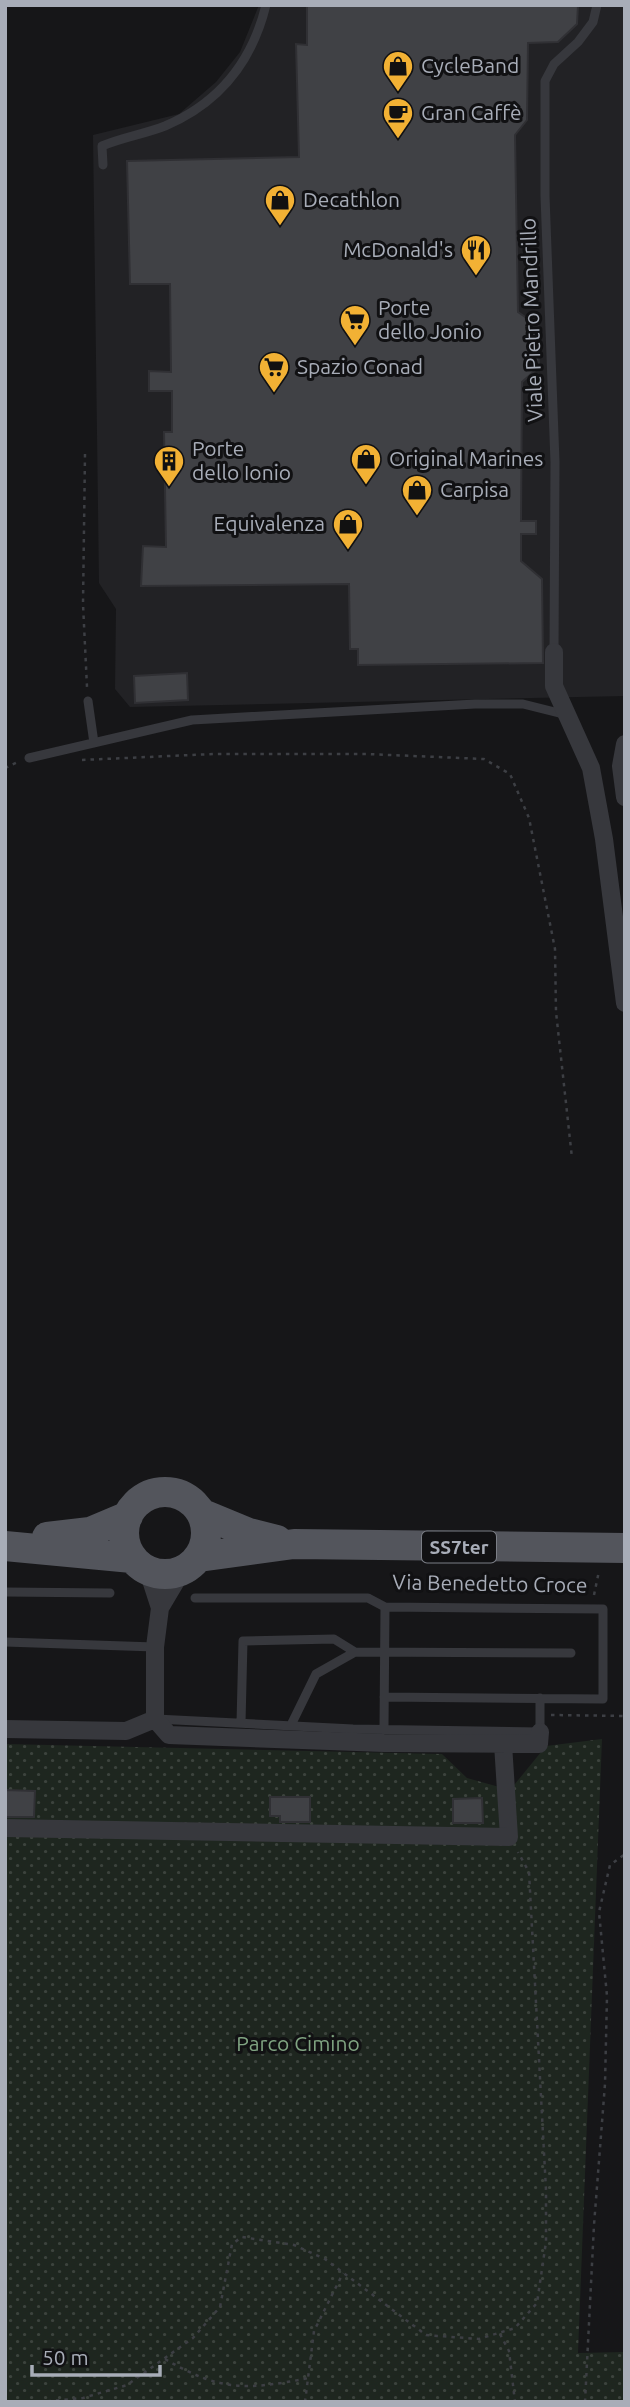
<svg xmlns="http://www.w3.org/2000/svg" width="630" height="2407" font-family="Ubuntu,sans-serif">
<defs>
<pattern id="green-dots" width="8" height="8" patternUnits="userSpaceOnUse" patternTransform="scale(1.75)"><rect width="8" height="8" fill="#1e261f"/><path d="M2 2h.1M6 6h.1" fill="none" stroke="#3c433d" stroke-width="1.8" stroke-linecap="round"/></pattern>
</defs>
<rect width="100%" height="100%" fill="#161618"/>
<path fill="#222225" d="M 259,5 L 625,5 L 625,696 L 130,707 L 115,689 L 116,609 L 99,583 L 93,135 L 179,114 L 216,82 L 240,52 Z"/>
<path fill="url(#green-dots)" d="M 602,1739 L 578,2353 L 625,2352 L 625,2402 L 5,2402 L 5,1744 L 442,1754 L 467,1778 L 510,1790 L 546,1746 Z"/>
<path fill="#404145" stroke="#303034" stroke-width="2" d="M 307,5 L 578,5 L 577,24 L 558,42 L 528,43 L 527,120 L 515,135 L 518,312 L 538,326 L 539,367 L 522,382 L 521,521 L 536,521 L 536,534 L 521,534 L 521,561 L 542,579 L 543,663 L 358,665 L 358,649 L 350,649 L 349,584 L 141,586 L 143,546 L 166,547 L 164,432 L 172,432 L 172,391 L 149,391 L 149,371 L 171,372 L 170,284 L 130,284 L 127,161 L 299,157 L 296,44 L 307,45 Z
M 187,673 L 188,700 L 135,703 L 134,676 Z
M 5,1790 L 35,1791 L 34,1817 L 5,1817 Z
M 270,1797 L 310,1797 L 310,1822 L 280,1822 L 280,1816 L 270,1816 Z
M 482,1798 L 483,1823 L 453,1823 L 453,1799 Z"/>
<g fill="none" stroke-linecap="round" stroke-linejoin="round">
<path stroke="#3d3f44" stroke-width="2.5" stroke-dasharray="3.5 5" stroke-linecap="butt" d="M 85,454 L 83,604 L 87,687
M 82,760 L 213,754 L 367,754 L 484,759 L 510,774 L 529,818 L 555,949 L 556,1012 L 572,1158
M 5,768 L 18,762
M 594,1595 L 599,1571
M 551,1715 L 625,1716
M 500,2334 L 509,2351 L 515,2402
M 165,2359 C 221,2392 247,2390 309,2378
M 5,2401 L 23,2402
M 39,2402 L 83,2398 L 127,2385 L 193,2338 L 220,2307 L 232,2244 L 242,2237 L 294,2245 L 325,2259 L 426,2335 L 479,2339 L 515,2328 L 537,2303 L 546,2242 L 546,2190 L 529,1872 L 518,1852
M 305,2402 L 314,2331 L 343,2273
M 585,2402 L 594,2225 L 605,2084 L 607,1996 L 599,1912 L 610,1865 L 625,1854"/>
<path stroke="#37383d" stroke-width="9" d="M 103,165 L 102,146 C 123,137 145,134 165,126 C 219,103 252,62 266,5
M 554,652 L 555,462 L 545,196 L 545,81 L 554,64 L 578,42 L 593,22 L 597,5
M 88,701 L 94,743
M 29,758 L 192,720 L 475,704 L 523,704 L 567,715
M 5,1592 L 110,1593
M 195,1598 L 368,1598 L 385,1607 L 603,1609 L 603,1699 L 384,1697
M 5,1642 L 155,1647
M 156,1719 L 353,1729 L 540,1732 L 540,1698
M 241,1723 L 243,1641 L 334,1639 L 355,1652
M 291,1725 L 316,1674 L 355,1652 L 571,1653
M 384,1727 L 385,1607"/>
<path stroke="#37383d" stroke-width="18" d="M 554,652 L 554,686 L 591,768 L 604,839 L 625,1003
M 625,744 L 621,766 L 625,797
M 148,1571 L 160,1608
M 182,1571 L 160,1608 L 155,1647 L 155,1719 L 169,1735 L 384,1743 L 539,1744 L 540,1732
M 5,1729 L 126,1731 L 155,1719
M 5,1828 L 509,1837 L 503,1744"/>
<path stroke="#53555c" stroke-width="30" d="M124 1533a41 41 0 1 1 82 0a41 41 0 1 1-82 0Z
M 203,1514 L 249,1533 L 277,1540
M 47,1537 L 90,1532 L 128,1516
M 5,1546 L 132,1558
M 199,1557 L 294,1544 L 625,1548"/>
</g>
<defs>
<g id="shop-pin" transform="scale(1.575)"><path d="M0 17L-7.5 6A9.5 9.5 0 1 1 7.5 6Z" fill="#f2b134" stroke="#111113"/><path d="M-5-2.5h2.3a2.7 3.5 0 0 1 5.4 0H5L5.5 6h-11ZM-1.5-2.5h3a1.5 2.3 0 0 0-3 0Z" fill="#111"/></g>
<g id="cafe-pin" transform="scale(1.575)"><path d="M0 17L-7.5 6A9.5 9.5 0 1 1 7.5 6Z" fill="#f2b134" stroke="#111113"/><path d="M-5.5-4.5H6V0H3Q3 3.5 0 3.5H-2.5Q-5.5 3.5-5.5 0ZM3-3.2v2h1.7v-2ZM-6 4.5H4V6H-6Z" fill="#111"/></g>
<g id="restaurant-pin" transform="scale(1.575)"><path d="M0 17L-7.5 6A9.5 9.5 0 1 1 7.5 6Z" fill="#f2b134" stroke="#111113"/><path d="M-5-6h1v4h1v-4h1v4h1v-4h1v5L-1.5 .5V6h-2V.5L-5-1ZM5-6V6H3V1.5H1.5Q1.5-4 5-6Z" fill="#111"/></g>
<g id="supermarket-pin" transform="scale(1.575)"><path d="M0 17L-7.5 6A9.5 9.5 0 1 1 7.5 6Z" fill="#f2b134" stroke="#111113"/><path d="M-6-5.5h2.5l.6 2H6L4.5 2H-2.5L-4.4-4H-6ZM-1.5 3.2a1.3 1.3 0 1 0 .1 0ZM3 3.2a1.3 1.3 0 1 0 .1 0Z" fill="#111"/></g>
<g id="building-pin" transform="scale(1.575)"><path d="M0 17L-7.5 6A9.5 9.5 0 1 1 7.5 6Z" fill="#f2b134" stroke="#111113"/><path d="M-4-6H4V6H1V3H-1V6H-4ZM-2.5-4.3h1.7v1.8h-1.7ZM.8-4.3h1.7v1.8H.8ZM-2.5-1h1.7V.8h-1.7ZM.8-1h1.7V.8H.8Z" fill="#111"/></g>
</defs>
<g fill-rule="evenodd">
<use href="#shop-pin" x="398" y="66"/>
<use href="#cafe-pin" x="398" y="113"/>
<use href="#shop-pin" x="280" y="200"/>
<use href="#restaurant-pin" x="476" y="250"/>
<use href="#supermarket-pin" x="355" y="320"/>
<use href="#supermarket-pin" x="274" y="367"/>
<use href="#shop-pin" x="366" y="459"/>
<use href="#building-pin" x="169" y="461"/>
<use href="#shop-pin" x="417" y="490"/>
<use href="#shop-pin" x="348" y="524"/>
</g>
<g text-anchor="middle" stroke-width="6" stroke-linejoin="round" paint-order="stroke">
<rect fill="#111113" stroke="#7b7e86" stroke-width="2" x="422" y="1531.5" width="74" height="31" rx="5"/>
<g font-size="19" font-weight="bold" fill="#a8adb8">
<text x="459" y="1554">SS7ter</text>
</g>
<g font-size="21" fill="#a8adb8" stroke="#111113" text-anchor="start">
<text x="421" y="73">CycleBand</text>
<text x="421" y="120">Gran Caffè</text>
<text x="303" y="207">Decathlon</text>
<text x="453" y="257" text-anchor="end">McDonald's</text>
<text x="378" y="315">Porte<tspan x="378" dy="24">dello Jonio</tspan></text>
<text x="297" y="374">Spazio Conad</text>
<text x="192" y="456">Porte<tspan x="192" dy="24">dello Ionio</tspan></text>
<text x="389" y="466">Original Marines</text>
<text x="440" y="497">Carpisa</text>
<text x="325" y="531" text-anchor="end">Equivalenza</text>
</g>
<g font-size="21" fill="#a8adb8" stroke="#111113">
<text transform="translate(532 320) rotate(-92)" y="7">Viale Pietro Mandrillo</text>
<text transform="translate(490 1584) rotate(1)" y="7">Via Benedetto Croce</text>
</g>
<g font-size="21" fill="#7fa381" stroke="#111113">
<text x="298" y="2051">Parco Cimino</text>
</g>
</g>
<rect width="630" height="2407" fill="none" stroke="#a8adb8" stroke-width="14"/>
<path d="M32 2365v10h128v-10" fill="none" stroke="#a8adb8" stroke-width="3.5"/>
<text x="42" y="2365" font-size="21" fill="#a8adb8" stroke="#111113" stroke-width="5" paint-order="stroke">50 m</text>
</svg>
